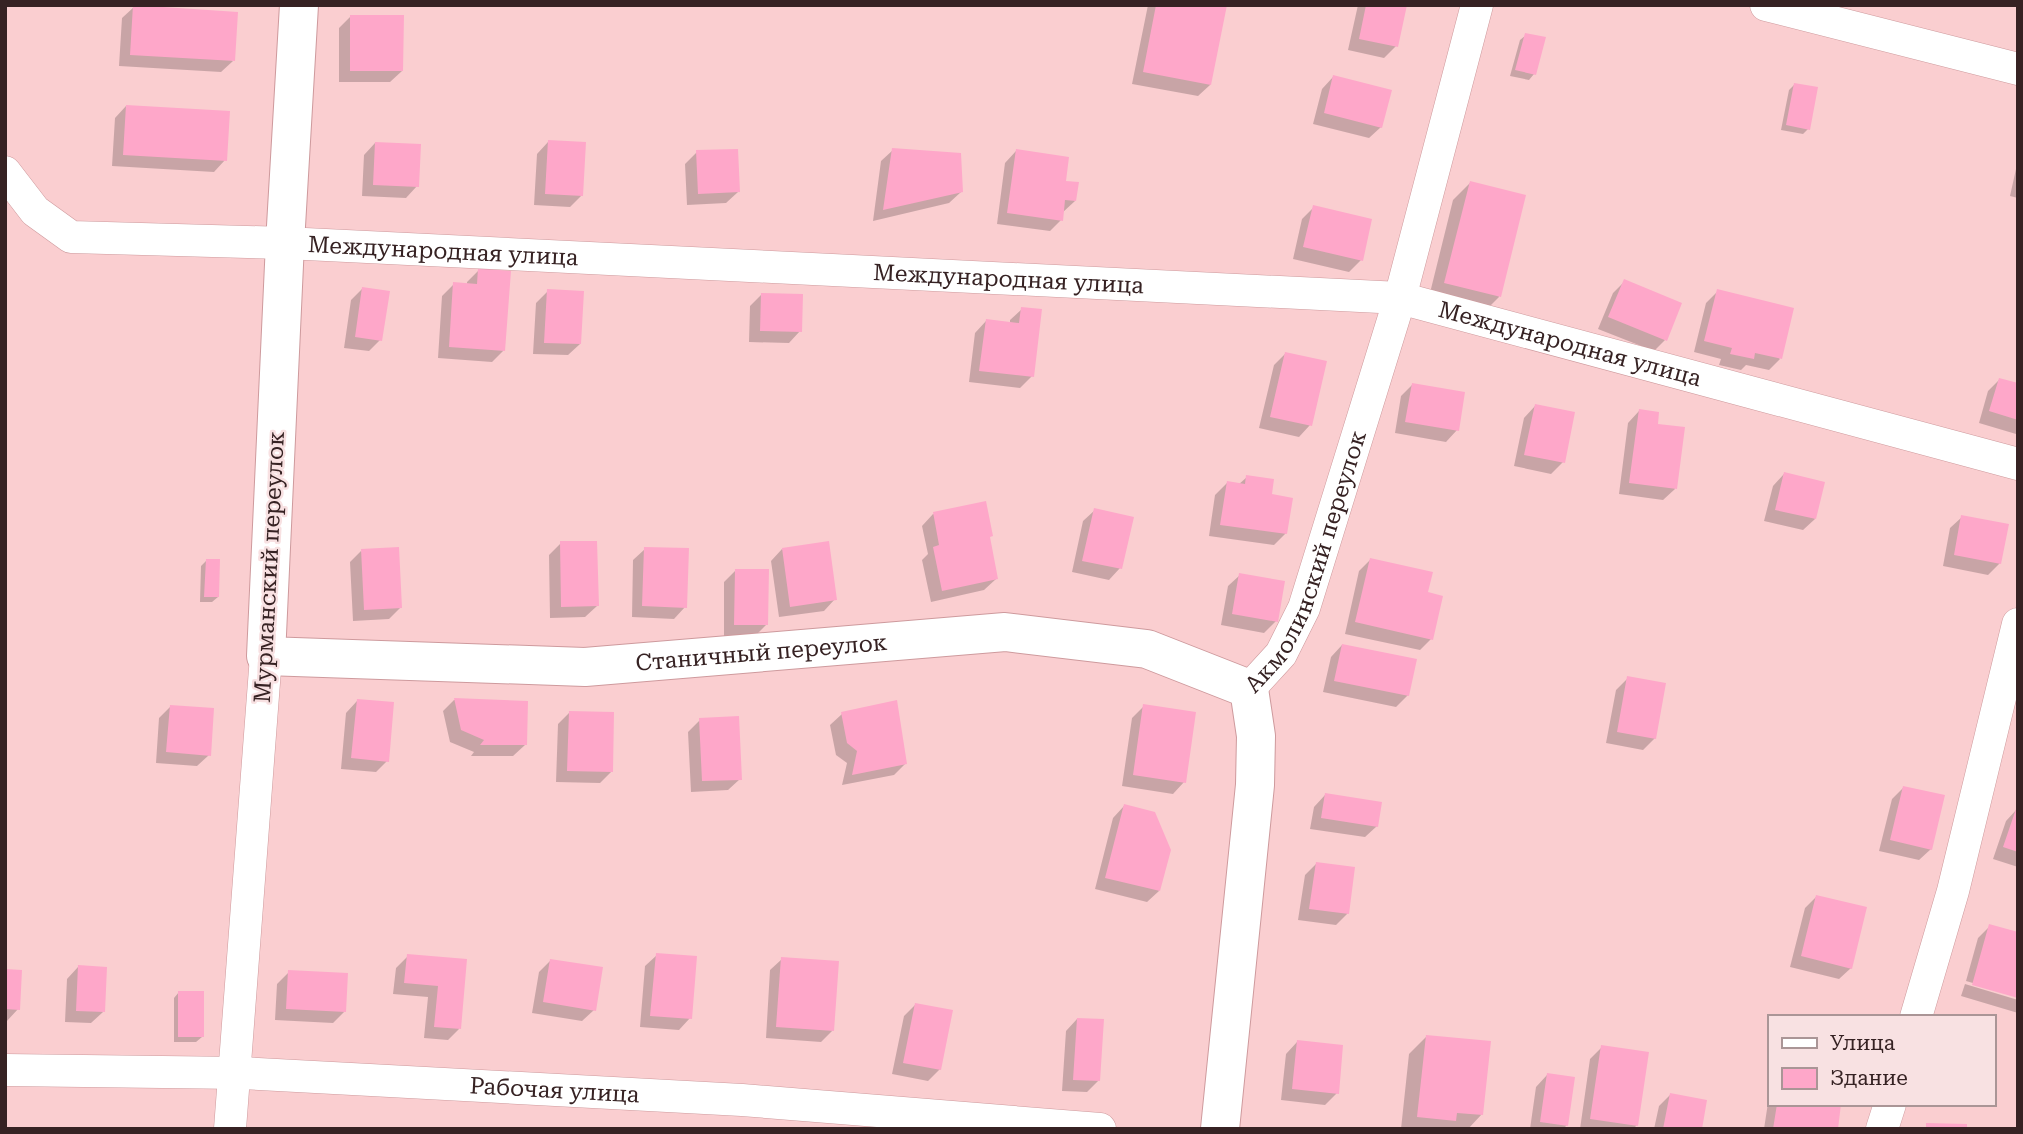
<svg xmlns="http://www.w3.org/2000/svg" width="2023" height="1134" font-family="'Roboto Serif',serif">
<rect width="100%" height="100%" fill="#faced0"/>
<path fill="#0003" d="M 1148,5 L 1225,5 L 1210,85 L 1198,96 L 1132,84 Z
M 1358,5 L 1405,5 L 1396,46 L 1384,58 L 1348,50 Z
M 134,7 L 233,61 L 221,72 L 119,66 L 122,18 Z
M 351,16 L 402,71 L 390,82 L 339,82 L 339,28 Z
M 1526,35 L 1534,74 L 1529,80 L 1510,76 L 1520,40 Z
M 1333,77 L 1381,127 L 1369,138 L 1313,124 L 1322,89 Z
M 1794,85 L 1808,129 L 1803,134 L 1781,130 L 1789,90 Z
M 126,106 L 225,160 L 214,172 L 112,166 L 115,118 Z
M 548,142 L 582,195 L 570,207 L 534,205 L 537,154 Z
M 375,143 L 417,186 L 406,198 L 362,196 L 364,155 Z
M 893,150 L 961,192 L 949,203 L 873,221 L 881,161 Z
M 1016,151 L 1064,182 L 1075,201 L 1062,213 L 1061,220 L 1050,231 L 997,224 L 1005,163 Z
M 697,152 L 738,192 L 726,203 L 687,205 L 685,164 Z
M 2018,160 L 2018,198 L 2010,196 Z
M 1470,183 L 1499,297 L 1482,314 L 1428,301 L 1453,200 Z
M 1314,207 L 1361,260 L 1349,272 L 1293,259 L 1302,219 Z
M 479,270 L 504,350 L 492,362 L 438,358 L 442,296 L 454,284 L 467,285 L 467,282 Z
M 1625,281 L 1665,340 L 1654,351 L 1598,329 L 1613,293 Z
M 362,289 L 380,340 L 369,351 L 344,348 L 351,300 Z
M 548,291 L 580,344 L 568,355 L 533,354 L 536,303 Z
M 1718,291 L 1780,359 L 1769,370 L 1746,365 L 1741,370 L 1719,365 L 1721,359 L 1694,352 L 1706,303 Z
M 761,295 L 800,331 L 789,343 L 749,342 L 750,306 Z
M 1022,309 L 1032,376 L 1020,388 L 969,382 L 975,333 L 986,321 L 1010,324 L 1010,320 Z
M 1285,354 L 1310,425 L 1299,437 L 1259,428 L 1274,365 Z
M 1999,380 L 2018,385 L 2016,434 L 1979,423 L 1988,391 Z
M 1412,385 L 1457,430 L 1446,442 L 1395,433 L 1401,396 Z
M 1535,406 L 1563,462 L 1551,474 L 1514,466 L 1524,418 Z
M 1639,411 L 1656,425 L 1675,489 L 1663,500 L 1619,494 L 1628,423 Z
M 1784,474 L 1815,519 L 1803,530 L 1764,521 L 1773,486 Z
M 1247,477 L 1270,496 L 1286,533 L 1274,545 L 1209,536 L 1215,495 L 1227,483 L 1238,485 Z
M 1095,510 L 1120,568 L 1109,580 L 1072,572 L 1083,521 Z
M 933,514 L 988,538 L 996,579 L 984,590 L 931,602 L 922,560 L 928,554 L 922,526 Z
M 1962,517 L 2000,563 L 1988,575 L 1943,566 L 1950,528 Z
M 561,543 L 597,606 L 585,617 L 550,618 L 549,555 Z
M 645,549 L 685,607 L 674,619 L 632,617 L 633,560 Z
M 782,549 L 835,599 L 824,611 L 779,617 L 771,561 Z
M 361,551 L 401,607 L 389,619 L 353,621 L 350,562 Z
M 1370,560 L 1426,594 L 1431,639 L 1420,650 L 1345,634 L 1359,571 Z
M 206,561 L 218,597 L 212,602 L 200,602 L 201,566 Z
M 736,570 L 766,625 L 755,636 L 724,636 L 724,582 Z
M 1240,575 L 1276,621 L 1264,633 L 1221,625 L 1228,586 Z
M 1342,645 L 1408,695 L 1396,707 L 1323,692 L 1331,657 Z
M 1628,678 L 1655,738 L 1643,750 L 1606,743 L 1616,690 Z
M 454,700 L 526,703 L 525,745 L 513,756 L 471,756 L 474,752 L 450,742 L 443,711 Z
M 357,701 L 387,761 L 376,772 L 341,769 L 346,713 Z
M 171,706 L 209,755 L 197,766 L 156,763 L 159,718 Z
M 1144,706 L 1184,782 L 1173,794 L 1122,786 L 1132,718 Z
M 569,713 L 612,771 L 600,783 L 556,782 L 558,724 Z
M 842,714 L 906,763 L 894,775 L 842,785 L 847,763 L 836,755 L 830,725 Z
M 700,720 L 740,779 L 728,790 L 691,792 L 688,732 Z
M 1903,788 L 1931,849 L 1919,860 L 1879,851 L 1892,799 Z
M 1325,795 L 1377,826 L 1365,837 L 1310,829 L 1314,807 Z
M 1124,806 L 1159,891 L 1147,902 L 1095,889 L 1113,818 Z
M 2017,809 L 2018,810 L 2018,867 L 1993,859 L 2006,821 Z
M 1316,864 L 1348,913 L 1336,925 L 1298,920 L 1305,875 Z
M 1816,897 L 1851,968 L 1839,979 L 1790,967 L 1805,908 Z
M 1990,926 L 2018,996 L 1966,981 L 1978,938 Z
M 657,955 L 690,1018 L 679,1030 L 640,1027 L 645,966 Z
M 408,956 L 465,961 L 459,1029 L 448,1040 L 424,1038 L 428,997 L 393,994 L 396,968 Z
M 782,959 L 833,1030 L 821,1042 L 766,1038 L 770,970 Z
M 551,960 L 594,1010 L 582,1021 L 532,1013 L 539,972 Z
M 78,967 L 103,1012 L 91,1023 L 65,1022 L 67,979 Z
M 5,971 L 18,1009 L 7,1021 L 5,1021 Z
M 289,972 L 345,1011 L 333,1023 L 275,1020 L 277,984 Z
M 1965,984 L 2018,1000 L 2018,1013 L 1961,996 Z
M 179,992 L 202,1037 L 196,1042 L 174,1042 L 174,998 Z
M 915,1005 L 940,1069 L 928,1081 L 892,1074 L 904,1016 Z
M 1077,1019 L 1099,1080 L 1087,1092 L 1062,1091 L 1066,1031 Z
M 1426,1037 L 1482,1114 L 1468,1129 L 1401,1129 L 1409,1054 Z
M 1297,1042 L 1337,1093 L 1325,1105 L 1281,1100 L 1286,1054 Z
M 1602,1047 L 1637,1125 L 1633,1129 L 1580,1129 L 1590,1059 Z
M 1547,1075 L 1567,1125 L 1563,1129 L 1530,1129 L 1536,1087 Z
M 1670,1095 L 1700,1129 L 1654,1129 L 1659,1106 Z
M 1769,1096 L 1769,1104 L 1839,1104 L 1836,1129 L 1764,1129 Z"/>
<path fill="#fea7c9" d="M 133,5 L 238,12 L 235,61 L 130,55 Z
M 1156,5 L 1227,5 L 1211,85 L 1143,72 Z
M 1366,5 L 1407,5 L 1398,47 L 1359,39 Z
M 350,15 L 404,15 L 403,71 L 350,71 Z
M 1525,33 L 1546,37 L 1536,75 L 1515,70 Z
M 1333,75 L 1392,90 L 1382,128 L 1324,113 Z
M 1794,83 L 1818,87 L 1810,130 L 1786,125 Z
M 126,105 L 230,111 L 227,161 L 123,155 Z
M 548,140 L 586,142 L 583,196 L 545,194 Z
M 375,142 L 421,144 L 419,187 L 373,185 Z
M 892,148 L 961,153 L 963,192 L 883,210 Z
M 738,149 L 740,192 L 698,194 L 696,150 Z
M 1016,149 L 1069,157 L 1066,181 L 1079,182 L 1076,201 L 1065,200 L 1063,221 L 1007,213 Z
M 1470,181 L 1526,195 L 1501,297 L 1444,283 Z
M 1313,205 L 1372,219 L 1363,261 L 1303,247 Z
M 478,268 L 511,271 L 505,351 L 449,347 L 453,282 L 477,284 Z
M 1624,279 L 1682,303 L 1667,341 L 1608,317 Z
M 362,287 L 390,291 L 382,341 L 355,337 Z
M 547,289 L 584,291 L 581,344 L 544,343 Z
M 1717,289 L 1794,308 L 1782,359 L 1755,353 L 1754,359 L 1730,354 L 1732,348 L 1704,341 Z
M 761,293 L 803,294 L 802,332 L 760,331 Z
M 1021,307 L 1042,309 L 1034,377 L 979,371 L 986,319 L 1019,323 Z
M 1285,352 L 1327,361 L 1312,426 L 1270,417 Z
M 1999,378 L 2018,383 L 2018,420 L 1989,411 Z
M 1412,383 L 1465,392 L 1459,431 L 1405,422 Z
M 1535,404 L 1575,412 L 1565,463 L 1524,455 Z
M 1639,409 L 1659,412 L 1658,424 L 1685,427 L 1677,489 L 1629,483 Z
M 1784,472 L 1825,482 L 1816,519 L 1775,510 Z
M 1246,475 L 1274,479 L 1272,494 L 1293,498 L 1287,534 L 1220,525 L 1227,481 L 1245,484 Z
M 986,501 L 993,536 L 990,537 L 998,579 L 942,591 L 933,547 L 939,545 L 933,512 Z
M 1094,508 L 1134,517 L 1122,569 L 1082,561 Z
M 1961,515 L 2009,524 L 2001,564 L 1954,555 Z
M 560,541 L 597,541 L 599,606 L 561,607 Z
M 829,541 L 837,600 L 790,607 L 782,548 Z
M 399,547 L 402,608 L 364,610 L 361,549 Z
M 644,547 L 689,548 L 687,608 L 642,606 Z
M 1370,558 L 1433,572 L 1428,592 L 1443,596 L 1433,640 L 1355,622 Z
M 206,559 L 220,559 L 219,597 L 204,597 Z
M 735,569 L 769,569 L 768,625 L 734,625 Z
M 1239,573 L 1285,581 L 1278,622 L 1232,614 Z
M 1342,644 L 1417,659 L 1409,696 L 1334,681 Z
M 1627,676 L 1666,683 L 1656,739 L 1617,732 Z
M 454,698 L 528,701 L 527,745 L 480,745 L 484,740 L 461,730 Z
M 357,699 L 394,702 L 389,762 L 351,758 Z
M 897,700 L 907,764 L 852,775 L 857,751 L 847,743 L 841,712 Z
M 1143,704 L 1196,712 L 1186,783 L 1133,775 Z
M 170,705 L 214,708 L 211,756 L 166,752 Z
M 569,711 L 614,712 L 613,772 L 567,771 Z
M 739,716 L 742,780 L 702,781 L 699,718 Z
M 1903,786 L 1945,795 L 1932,850 L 1890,840 Z
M 1325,793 L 1382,802 L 1378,827 L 1321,818 Z
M 1124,804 L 1155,812 L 1171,850 L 1160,891 L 1105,878 Z
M 2017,806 L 2018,806 L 2018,852 L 2003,847 Z
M 1316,862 L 1355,867 L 1349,914 L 1309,909 Z
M 1816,895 L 1867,907 L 1852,969 L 1801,956 Z
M 1989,924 L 2018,932 L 2018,998 L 1972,985 Z
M 656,953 L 697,956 L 692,1019 L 650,1016 Z
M 407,954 L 467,959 L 461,1029 L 434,1027 L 438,986 L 404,983 Z
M 781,957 L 839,961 L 834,1031 L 776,1027 Z
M 550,959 L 603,967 L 596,1011 L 543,1002 Z
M 78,965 L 107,967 L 105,1012 L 76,1011 Z
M 5,969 L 22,970 L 20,1010 L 5,1009 Z
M 288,970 L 348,973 L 346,1012 L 286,1009 Z
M 178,991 L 204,991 L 204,1037 L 178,1037 Z
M 915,1003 L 953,1010 L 941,1070 L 903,1063 Z
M 1077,1018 L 1104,1019 L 1100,1081 L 1073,1080 Z
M 1426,1035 L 1491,1041 L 1483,1115 L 1457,1113 L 1456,1121 L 1417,1117 Z
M 1297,1040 L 1343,1045 L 1339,1094 L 1292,1089 Z
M 1601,1045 L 1649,1052 L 1638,1126 L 1590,1119 Z
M 1547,1073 L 1575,1077 L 1568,1126 L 1540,1122 Z
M 1670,1093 L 1707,1100 L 1702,1129 L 1663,1129 Z
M 1777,1104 L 1841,1104 L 1838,1129 L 1773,1129 Z
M 1926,1123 L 1967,1124 L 1967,1129 L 1926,1129 Z"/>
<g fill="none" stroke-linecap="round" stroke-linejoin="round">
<g stroke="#ce9a9d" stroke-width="33">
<g id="street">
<path d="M 1766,5 L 2018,69"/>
<path id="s1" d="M 5,172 L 35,211 L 71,237 L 285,243 L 1400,298 L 2018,464"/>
<path id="s2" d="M 1249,689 L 1281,654 L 1304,608 L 1400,298 L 1477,5"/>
<path d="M 1916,1017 L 1953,891 L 2018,624"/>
<path id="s3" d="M 5,1070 L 241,1073 L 742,1100 L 1100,1129"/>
<path d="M 230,1129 L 266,656"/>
<path d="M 1882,1129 L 1890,1104"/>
</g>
</g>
<g stroke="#ce9a9d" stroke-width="40">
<g id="secondary">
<path id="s4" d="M 299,5 L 285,243 L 266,656 L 585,667 L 1005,632 L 1147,649 L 1249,689 L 1256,736 L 1255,785 L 1220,1129"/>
</g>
</g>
<use href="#street" stroke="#fff" stroke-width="32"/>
<use href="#secondary" stroke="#fff" stroke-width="38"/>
</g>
<g text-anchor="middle" stroke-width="5" stroke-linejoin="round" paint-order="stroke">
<g font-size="23" fill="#362223" stroke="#f8e1e2">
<text dy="8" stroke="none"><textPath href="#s1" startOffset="466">Международная улица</textPath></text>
<text dy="8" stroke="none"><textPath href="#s1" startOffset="1032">Международная улица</textPath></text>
<text dy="8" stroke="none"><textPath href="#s1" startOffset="1600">Международная улица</textPath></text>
<text dy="8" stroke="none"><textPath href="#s2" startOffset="142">Акмолинский переулок</textPath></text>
<text transform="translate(269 567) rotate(-87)" y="8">Мурманский переулок</text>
<text dy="8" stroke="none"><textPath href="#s4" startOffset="1148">Станичный переулок</textPath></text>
<text dy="8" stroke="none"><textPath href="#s3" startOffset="550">Рабочая улица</textPath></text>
</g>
</g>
<rect width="2023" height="1134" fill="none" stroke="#362223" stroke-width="14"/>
<rect x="1768" y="1015" width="228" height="91" fill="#f8e1e2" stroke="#aa9596" stroke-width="2"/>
<rect x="1782" y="1038" width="35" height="10" fill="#ffffff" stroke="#aa9596" stroke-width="2"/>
<text x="1830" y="1050" font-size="21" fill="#362223">Улица</text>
<rect x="1782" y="1068" width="35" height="21" fill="#fea7c9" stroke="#aa9596" stroke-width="2"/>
<text x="1830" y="1085" font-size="21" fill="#362223">Здание</text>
</svg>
